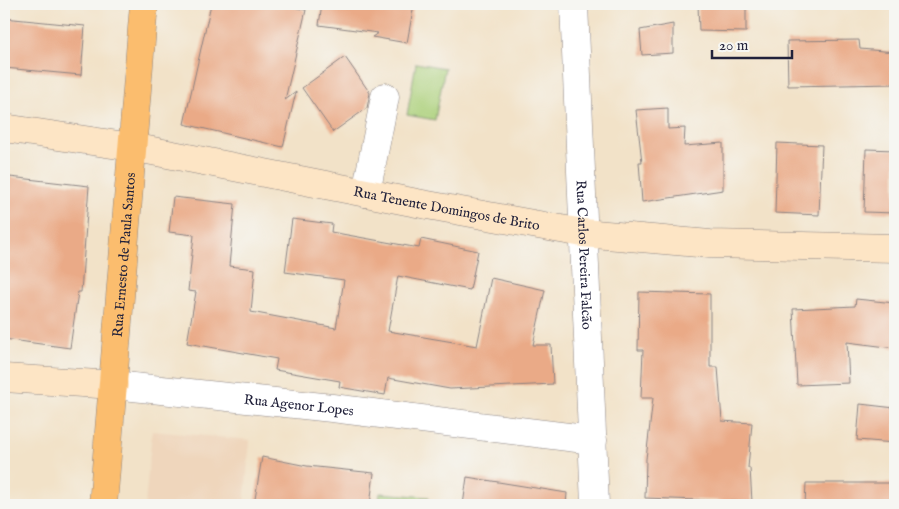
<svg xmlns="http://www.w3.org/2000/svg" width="899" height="509" font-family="'IM FELL English',serif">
<rect width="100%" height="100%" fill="#f6f6f2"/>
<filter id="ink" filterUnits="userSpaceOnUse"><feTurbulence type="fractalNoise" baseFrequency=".02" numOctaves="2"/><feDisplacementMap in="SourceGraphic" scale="10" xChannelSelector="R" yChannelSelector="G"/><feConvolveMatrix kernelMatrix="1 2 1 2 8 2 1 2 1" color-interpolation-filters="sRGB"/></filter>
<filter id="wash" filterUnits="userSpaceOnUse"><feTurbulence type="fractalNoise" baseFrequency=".0096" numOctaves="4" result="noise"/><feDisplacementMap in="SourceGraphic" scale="20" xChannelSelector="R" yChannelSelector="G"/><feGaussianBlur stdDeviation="1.12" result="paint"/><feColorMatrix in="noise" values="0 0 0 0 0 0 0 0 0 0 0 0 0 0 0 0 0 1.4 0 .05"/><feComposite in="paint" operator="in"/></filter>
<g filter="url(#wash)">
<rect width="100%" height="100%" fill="#f2e2c8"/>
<path fill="#efd6bc" d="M 152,431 L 250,440 L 244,505 L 145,505 Z"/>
<path fill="#acd07a" stroke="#67795a" d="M 416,63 L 445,68 L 435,120 L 407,115 Z
M 380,493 L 429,497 L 428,505 L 379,505 Z"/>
<g id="blocks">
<path fill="#eaaa87" d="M 211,4 L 280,4 L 306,10 L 285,100 L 296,92 L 283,147 L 184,124 Z
M 322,4 L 414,4 L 407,43 L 372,37 L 378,33 L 319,25 Z
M 698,4 L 746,4 L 746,32 L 699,31 Z
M 4,18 L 85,26 L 81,75 L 4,68 Z
M 673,24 L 673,53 L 642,55 L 640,30 Z
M 859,40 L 860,49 L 895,52 L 895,84 L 788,86 L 787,41 Z
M 345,57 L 370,93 L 367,108 L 333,132 L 302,88 Z
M 668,108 L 668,129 L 685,128 L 684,146 L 723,143 L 723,190 L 642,202 L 639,162 L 642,162 L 636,110 Z
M 777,143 L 822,145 L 819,215 L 775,213 Z
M 866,149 L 895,150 L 895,213 L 864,212 Z
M 10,177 L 89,186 L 81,292 L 78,292 L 70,348 L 4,339 L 4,209 Z
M 173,197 L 235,204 L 229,266 L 255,269 L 251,312 L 336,328 L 344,280 L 285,272 L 292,219 L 332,224 L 331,232 L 419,248 L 421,239 L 478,251 L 470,290 L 398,276 L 388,331 L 477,346 L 491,278 L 545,290 L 533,345 L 551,345 L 553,384 L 450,389 L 388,378 L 385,395 L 339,387 L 340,381 L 275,370 L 277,359 L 187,343 L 196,292 L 188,291 L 194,235 L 169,232 Z
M 639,292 L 710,294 L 710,367 L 718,367 L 722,421 L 752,423 L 748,468 L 750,468 L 752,502 L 645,498 L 646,459 L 653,398 L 641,398 L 643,350 L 638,350 Z
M 856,299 L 895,303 L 895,348 L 847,342 L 849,383 L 797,385 L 793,309 L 855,306 Z
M 860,404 L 895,408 L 895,443 L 857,440 Z
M 262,457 L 307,466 L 374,473 L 370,505 L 254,505 Z
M 467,477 L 567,493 L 566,505 L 463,505 Z
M 806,483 L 895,483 L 895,505 L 805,505 Z"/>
</g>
</g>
<g filter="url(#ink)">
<use href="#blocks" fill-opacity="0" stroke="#8a8282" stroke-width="1"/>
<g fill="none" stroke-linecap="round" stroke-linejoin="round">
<g stroke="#8a8282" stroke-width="29">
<g id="street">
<path id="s1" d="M 574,4 L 595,505"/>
<path d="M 366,193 L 385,97"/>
<path id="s2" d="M 114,385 L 332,408 L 593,440"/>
</g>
</g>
<g stroke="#8a8282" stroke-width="29">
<g id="secondary">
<path id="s3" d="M 4,128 L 132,147 L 422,204 L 583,233 L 710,244 L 895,248"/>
<path d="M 4,378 L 114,385"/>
</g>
</g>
<g stroke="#8a8282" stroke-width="29">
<g id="primary">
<path id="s4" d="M 103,505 L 144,4"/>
</g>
</g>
<use href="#street" stroke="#fff" stroke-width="28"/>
<use href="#secondary" stroke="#fde5c5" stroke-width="28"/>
<use href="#primary" stroke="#fbbd6e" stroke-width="28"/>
</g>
</g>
<g text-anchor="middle" stroke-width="4" stroke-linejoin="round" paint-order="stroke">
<g font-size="14" fill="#22223b" stroke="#f6f6f2">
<text dy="5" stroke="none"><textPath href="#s3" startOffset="450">Rua Tenente Domingos de Brito</textPath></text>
<text dy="5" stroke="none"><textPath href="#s4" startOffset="251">Rua Ernesto de Paula Santos</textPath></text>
<text dy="5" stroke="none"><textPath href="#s1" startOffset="251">Rua Carlos Pereira Falcão</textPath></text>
<text dy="5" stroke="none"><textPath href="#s2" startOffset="186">Rua Agenor Lopes</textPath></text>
</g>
</g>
<rect width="899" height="509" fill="none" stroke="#f6f6f2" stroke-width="20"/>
<path d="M712 50v8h80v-8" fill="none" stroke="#22223b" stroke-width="2.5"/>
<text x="719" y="50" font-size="15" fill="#22223b" stroke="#f6f6f2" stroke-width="4" paint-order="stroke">20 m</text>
</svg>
